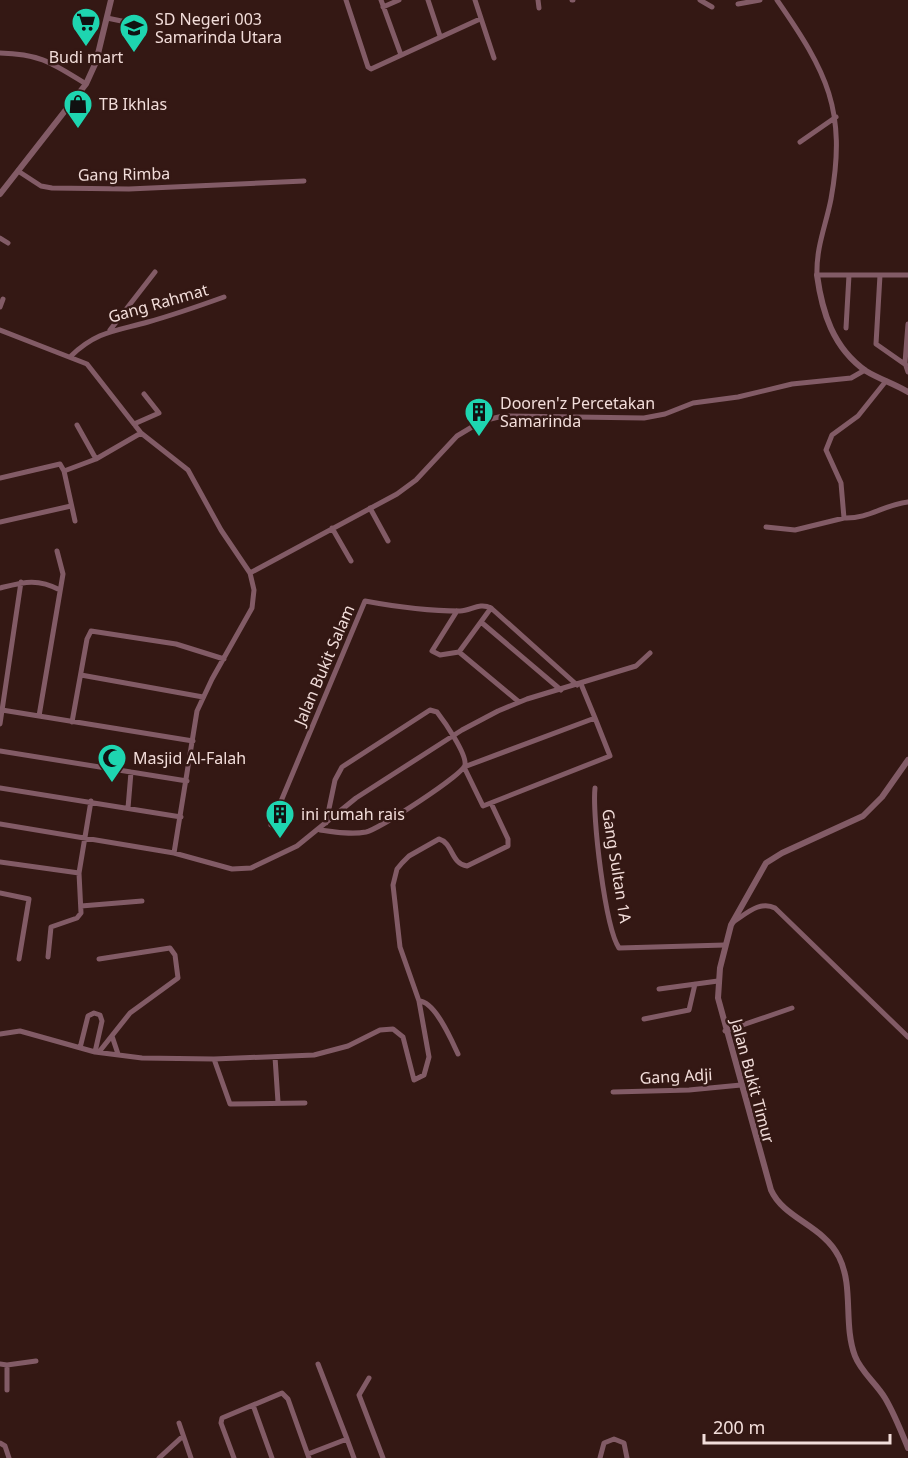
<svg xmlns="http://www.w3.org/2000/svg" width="908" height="1458" font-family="'Noto Sans',sans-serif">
<rect width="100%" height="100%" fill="#341814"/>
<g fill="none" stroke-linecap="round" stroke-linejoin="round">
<path stroke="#825b66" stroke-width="5" d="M 346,0 L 368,67 L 371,69 L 480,19
M 381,0 L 401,55
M 428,0 L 440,36
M 475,0 L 494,58
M 538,0 L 539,8
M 572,0 L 573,0
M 700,0 L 712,7
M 777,0 C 827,72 847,110 831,199 C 826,225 816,247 817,275 L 908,275
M 738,4 L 760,0
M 383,7 L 399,0
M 107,18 L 136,24 L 145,29
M 0,53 C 41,54 52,63 86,84
M 800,142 L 836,117
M 18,171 L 41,186 L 52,188 L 129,189 L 304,181
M 0,238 L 8,243
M 880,275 L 876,344 L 906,365
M 0,307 L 3,299
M 908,324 L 905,363 L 908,372
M 846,328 L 849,275
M 0,330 L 87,364 L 141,433 L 188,470 L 221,530 L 250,573 L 254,590 L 252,608 L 212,679 L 197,711 L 174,853
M 110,330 L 155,272
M 71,356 C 97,331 116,331 148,322 C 173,315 199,306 224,297
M 886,381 L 858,416 L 832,435 L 826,450 L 841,483 L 844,518 C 869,519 883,505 908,502
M 134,424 L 159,413 L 144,394
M 77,425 L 96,459
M 64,471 L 75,521
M 0,478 L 60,464 L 64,471 L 96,459 L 141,433
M 370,508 L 388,541
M 0,522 L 71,506
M 766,527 L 795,530 L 844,518
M 332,528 L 351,561
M 250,573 L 397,494 L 416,480 L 457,436 L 482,421 L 503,416 L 644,418 L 665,414 L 693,403 L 738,397 L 792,384 L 851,378 L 865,370
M 0,588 C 24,582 37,578 60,590
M 457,611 L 432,651 L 440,655 L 459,652 L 519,702
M 481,622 L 561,690
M 459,652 L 491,608 L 577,685
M 81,675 L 203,697
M 581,684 L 595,718 L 464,767 L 483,806 L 610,756 L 595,718
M 2,710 L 193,741
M 39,716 L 63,574 L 57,551
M 72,722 L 87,639 L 91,631 L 176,644 L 224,659
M 0,724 L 21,582
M 0,751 L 187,781
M 0,788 L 181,817
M 595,788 C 592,815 605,927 619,948 L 725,945
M 128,808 L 131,772
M 0,824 L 174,853 L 232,869 L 251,868 L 297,846 L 356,798 L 462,730 L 498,711 L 527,699 L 636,666 L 650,653
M 271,825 L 365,601 C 397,607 427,611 460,611 C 471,611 479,602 491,608
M 320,830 C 334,832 351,835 366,832 C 379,829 463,775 465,765 C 467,754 444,721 437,712 L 430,710 L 342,767 L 335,780 L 326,823
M 0,862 L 79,873
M 0,893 L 29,899 L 19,959
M 81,906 L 142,901
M 733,922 C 746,914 760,900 775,908 L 908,1037
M 48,957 L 51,927 L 77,918 L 81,913 L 79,873 L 91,801
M 99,959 L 170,948 L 175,955 L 178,978 L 130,1013 L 99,1052
M 659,989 L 718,981
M 419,1001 C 435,1001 452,1041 458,1054
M 644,1019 L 689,1010 L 695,984
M 725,1031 L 792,1008
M 0,1034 L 20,1031 L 95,1052 L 142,1058 L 214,1059 L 314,1055 L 348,1046 L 380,1030 L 393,1029 L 403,1037 L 414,1080 L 424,1075 L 429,1057 L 419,1001 L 400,947 L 393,885 L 397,869 L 402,863 L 409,856 L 439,839 C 453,843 451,864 467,866 L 508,846 L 508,839 L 491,803
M 112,1036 L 118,1054
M 80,1048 L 88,1016 L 94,1013 L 100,1015 L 102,1021 L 95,1052
M 275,1057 L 278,1102
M 214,1059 L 230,1104 L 305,1103
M 613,1092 L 689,1090 L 741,1085
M 0,1364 L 7,1365 L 7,1390
M 7,1365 L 36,1361
M 369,1378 L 359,1395 L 383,1458
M 253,1405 L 272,1458
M 179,1423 L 191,1458
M 347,1439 L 354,1458
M 0,1443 L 5,1446 L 9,1458
M 308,1454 L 347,1439 L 318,1364
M 159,1458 L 183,1436
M 234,1458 L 221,1423 L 222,1418 L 282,1393 L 288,1399 L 309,1458
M 600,1458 L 604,1443 L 614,1439 L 624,1443 L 627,1458"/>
<path stroke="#825b66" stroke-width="6" d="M 0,194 L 86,84 L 96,62 L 111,0
M 817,275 C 822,312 833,348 866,371 C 879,379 895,384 908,392
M 908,760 L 882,797 L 863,816 L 782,853 L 766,863 L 731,925 L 720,968 L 718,998 L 771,1190 C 784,1219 823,1225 839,1257 C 854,1287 843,1324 855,1356 C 861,1372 876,1383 885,1398 C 894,1413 901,1431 908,1448"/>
</g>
<defs>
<g id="supermarket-pin" transform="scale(1.5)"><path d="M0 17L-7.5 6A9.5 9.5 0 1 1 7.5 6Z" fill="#1ed5b0" stroke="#341814"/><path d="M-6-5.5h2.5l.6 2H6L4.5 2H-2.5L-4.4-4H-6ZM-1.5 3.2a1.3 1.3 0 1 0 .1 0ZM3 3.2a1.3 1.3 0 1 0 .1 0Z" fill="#111"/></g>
<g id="school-pin" transform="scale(1.5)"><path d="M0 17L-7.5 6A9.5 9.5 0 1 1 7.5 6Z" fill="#1ed5b0" stroke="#341814"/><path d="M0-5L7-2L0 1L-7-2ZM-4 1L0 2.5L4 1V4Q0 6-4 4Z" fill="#111"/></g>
<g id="shop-pin" transform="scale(1.5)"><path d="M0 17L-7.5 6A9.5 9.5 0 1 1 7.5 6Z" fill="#1ed5b0" stroke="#341814"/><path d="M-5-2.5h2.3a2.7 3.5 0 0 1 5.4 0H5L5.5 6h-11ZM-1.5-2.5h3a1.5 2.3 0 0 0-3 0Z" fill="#111"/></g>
<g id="building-pin" transform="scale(1.5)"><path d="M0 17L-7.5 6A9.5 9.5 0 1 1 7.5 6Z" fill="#1ed5b0" stroke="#341814"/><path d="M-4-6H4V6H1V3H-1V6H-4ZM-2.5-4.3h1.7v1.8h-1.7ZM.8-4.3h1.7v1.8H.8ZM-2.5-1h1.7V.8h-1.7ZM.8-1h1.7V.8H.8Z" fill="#111"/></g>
<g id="mosque-pin" transform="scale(1.5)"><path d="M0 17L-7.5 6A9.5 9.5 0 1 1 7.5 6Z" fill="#1ed5b0" stroke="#341814"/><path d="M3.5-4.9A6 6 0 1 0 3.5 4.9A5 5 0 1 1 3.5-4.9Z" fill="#111"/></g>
</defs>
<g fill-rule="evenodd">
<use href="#supermarket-pin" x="86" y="22"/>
<use href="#school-pin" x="134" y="28"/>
<use href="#shop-pin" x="78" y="104"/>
<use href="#building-pin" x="479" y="412"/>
<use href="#mosque-pin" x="112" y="758"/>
<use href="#building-pin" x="280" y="814"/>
</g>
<g text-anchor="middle" stroke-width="5" stroke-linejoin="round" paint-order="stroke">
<g font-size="16" fill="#f2ddda" stroke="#341814" text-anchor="start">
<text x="155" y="25">SD Negeri 003<tspan x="155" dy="18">Samarinda Utara</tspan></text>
<text x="86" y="63" text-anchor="middle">Budi mart</text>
<text x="99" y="110">TB Ikhlas</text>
<text x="500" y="409">Dooren'z Percetakan<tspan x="500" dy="18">Samarinda</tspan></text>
<text x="133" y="764">Masjid Al-Falah</text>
<text x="301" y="820">ini rumah rais</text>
</g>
<g font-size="16" fill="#f2ddda" stroke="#341814">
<text transform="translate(124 174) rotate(-1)" y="6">Gang Rimba</text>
<text transform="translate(158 303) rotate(-16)" y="6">Gang Rahmat</text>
<text transform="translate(324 665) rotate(-67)" y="6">Jalan Bukit Salam</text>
<text transform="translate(617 866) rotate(81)" y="6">Gang Sultan 1A</text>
<text transform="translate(676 1076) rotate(-3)" y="6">Gang Adji</text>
<text transform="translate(753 1081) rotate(75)" y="6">Jalan Bukit Timur</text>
</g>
</g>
<path d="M704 1434v9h186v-9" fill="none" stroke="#f2ddda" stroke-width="3"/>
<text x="713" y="1434" font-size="18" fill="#f2ddda" stroke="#341814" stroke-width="4.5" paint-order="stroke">200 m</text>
</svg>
